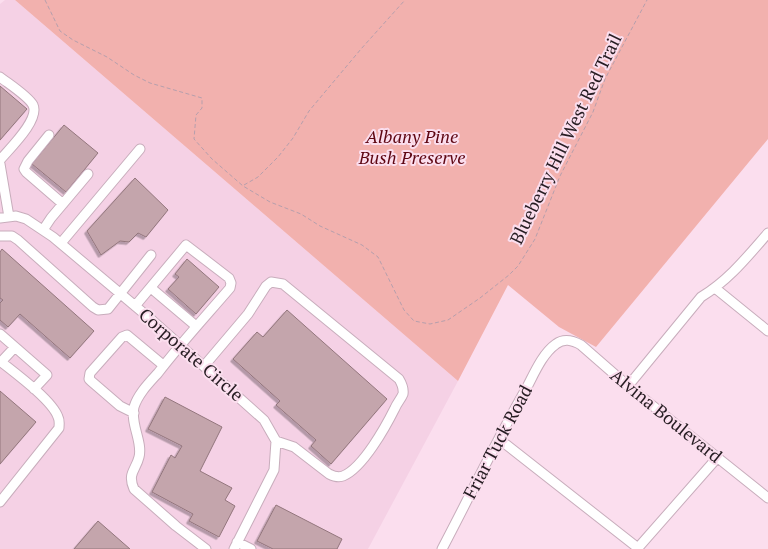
<svg xmlns="http://www.w3.org/2000/svg" width="768" height="549" font-family="'PT Serif',serif">
<defs>
<filter id="shadow"><feDropShadow dx="-2.5" dy="2.5" stdDeviation="0" flood-color="#0004"/></filter>
</defs>
<rect width="100%" height="100%" fill="#fbdeee"/>
<path fill="#f5d1e5" d="M 5,0 L 15,0 L 458,381 L 368,549 L 0,549 L 0,4 Z"/>
<path fill="#f2b1ae" d="M 15,0 L 768,0 L 768,139 L 596,347 L 559,327 L 508,285 L 458,381 Z"/>
<path fill="#c4a5ac" stroke="#93767d" filter="url(#shadow)" d="M 0,86 L 27,109 L 0,140 Z
M 64,125 L 98,153 L 66,192 L 32,164 Z
M 135,178 L 168,210 L 146,237 L 138,233 L 129,242 L 120,241 L 101,255 L 87,231 Z
M 2,249 L 94,331 L 70,358 L 20,314 L 8,327 L 0,320 L 0,303 L 3,300 L 0,298 L 0,252 Z
M 187,259 L 219,287 L 196,314 L 168,289 L 179,277 L 175,274 Z
M 287,310 L 387,399 L 331,464 L 311,446 L 316,440 L 276,405 L 280,401 L 233,359 L 257,332 L 263,337 Z
M 0,391 L 36,422 L 0,464 Z
M 165,397 L 222,427 L 200,471 L 232,488 L 225,500 L 235,506 L 219,537 L 189,521 L 193,514 L 152,492 L 171,455 L 175,458 L 182,446 L 148,429 Z
M 276,505 L 342,539 L 337,549 L 273,549 L 257,541 Z
M 98,521 L 130,549 L 74,549 Z"/>
<g fill="none" stroke-linecap="round" stroke-linejoin="round">
<g stroke="#c8adbc" stroke-width="11">
<path id="minor" d="M 0,77 C 9,84 28,96 33,105 C 40,120 9,149 0,160
M 49,135 L 28,161 L 24,169 L 26,172 L 63,204
M 0,164 L 9,217
M 0,218 L 16,216 L 26,219 L 53,237 L 153,321 L 264,420 L 276,441 L 274,470 L 234,549
M 43,230 L 51,218 L 88,174
M 0,236 L 12,236 L 18,240 L 93,307 L 98,310 L 108,309 L 151,255
M 61,243 L 140,149
M 151,288 L 196,326
M 715,288 L 768,331
M 135,306 L 186,245 L 229,278 L 231,283 L 230,288 C 206,316 181,343 158,373 C 149,383 138,394 134,407 C 130,424 143,442 139,457 C 136,470 127,473 134,489 L 176,526 L 206,549
M 0,334 L 47,375 L 34,389
M 0,361 C 15,373 52,400 58,417 C 60,421 59,424 59,428 L 0,502
M 1,362 L 15,347
M 204,366 L 248,314 L 266,286 L 271,282 L 283,284 L 399,379 C 402,384 404,388 403,394 C 401,399 397,403 395,408 C 386,426 363,468 343,476 C 338,478 333,476 329,474 L 294,447 L 276,441
M 628,386 L 701,297 C 729,280 747,257 768,233
M 134,413 L 120,406 L 91,381 L 89,379 L 90,373 L 122,337 L 127,335 L 163,365
M 499,439 L 638,548
M 237,542 L 251,549
M 442,549 C 470,496 496,441 526,389 C 534,374 542,354 556,344 C 564,338 572,340 581,345 L 628,386 L 768,498
M 637,549 L 717,458"/>
</g>
<path stroke="#b69fac" stroke-width="1" stroke-dasharray="4 2.5" stroke-linecap="butt" d="M 45,0 L 60,31 L 73,40 L 107,57 L 134,75 L 150,83 L 202,98 L 202,108 L 196,115 L 194,139 L 212,159 L 243,186 L 270,202 L 301,214 L 320,226 L 362,245 L 378,257 L 404,310 L 414,321 L 430,324 L 448,320 L 480,298 L 509,275 L 518,266 L 535,239 L 560,176 L 593,112 L 605,79 L 647,0
M 244,185 L 258,177 L 278,157 L 293,138 L 309,111 L 361,49 L 405,0"/>
<use href="#minor" stroke="#fff" stroke-width="9"/>
</g>
<g text-anchor="middle" stroke-width="4" stroke-linejoin="round" paint-order="stroke">
<g font-size="18" font-style="italic" fill="#5e0612" stroke="#fbdeee">
<text x="412" y="143">Albany Pine<tspan x="412" dy="21">Bush Preserve</tspan></text>
</g>
<g font-size="18" fill="#261c22" stroke="#fbdeee">
<text transform="translate(566 139) rotate(-64)" y="6">Blueberry Hill West Red Trail</text>
<text transform="translate(191 355) rotate(41)" y="6">Corporate Circle</text>
<text transform="translate(666 416) rotate(39)" y="6">Alvina Boulevard</text>
<text transform="translate(498 442) rotate(-62)" y="6">Friar Tuck Road</text>
</g>
</g>
</svg>
